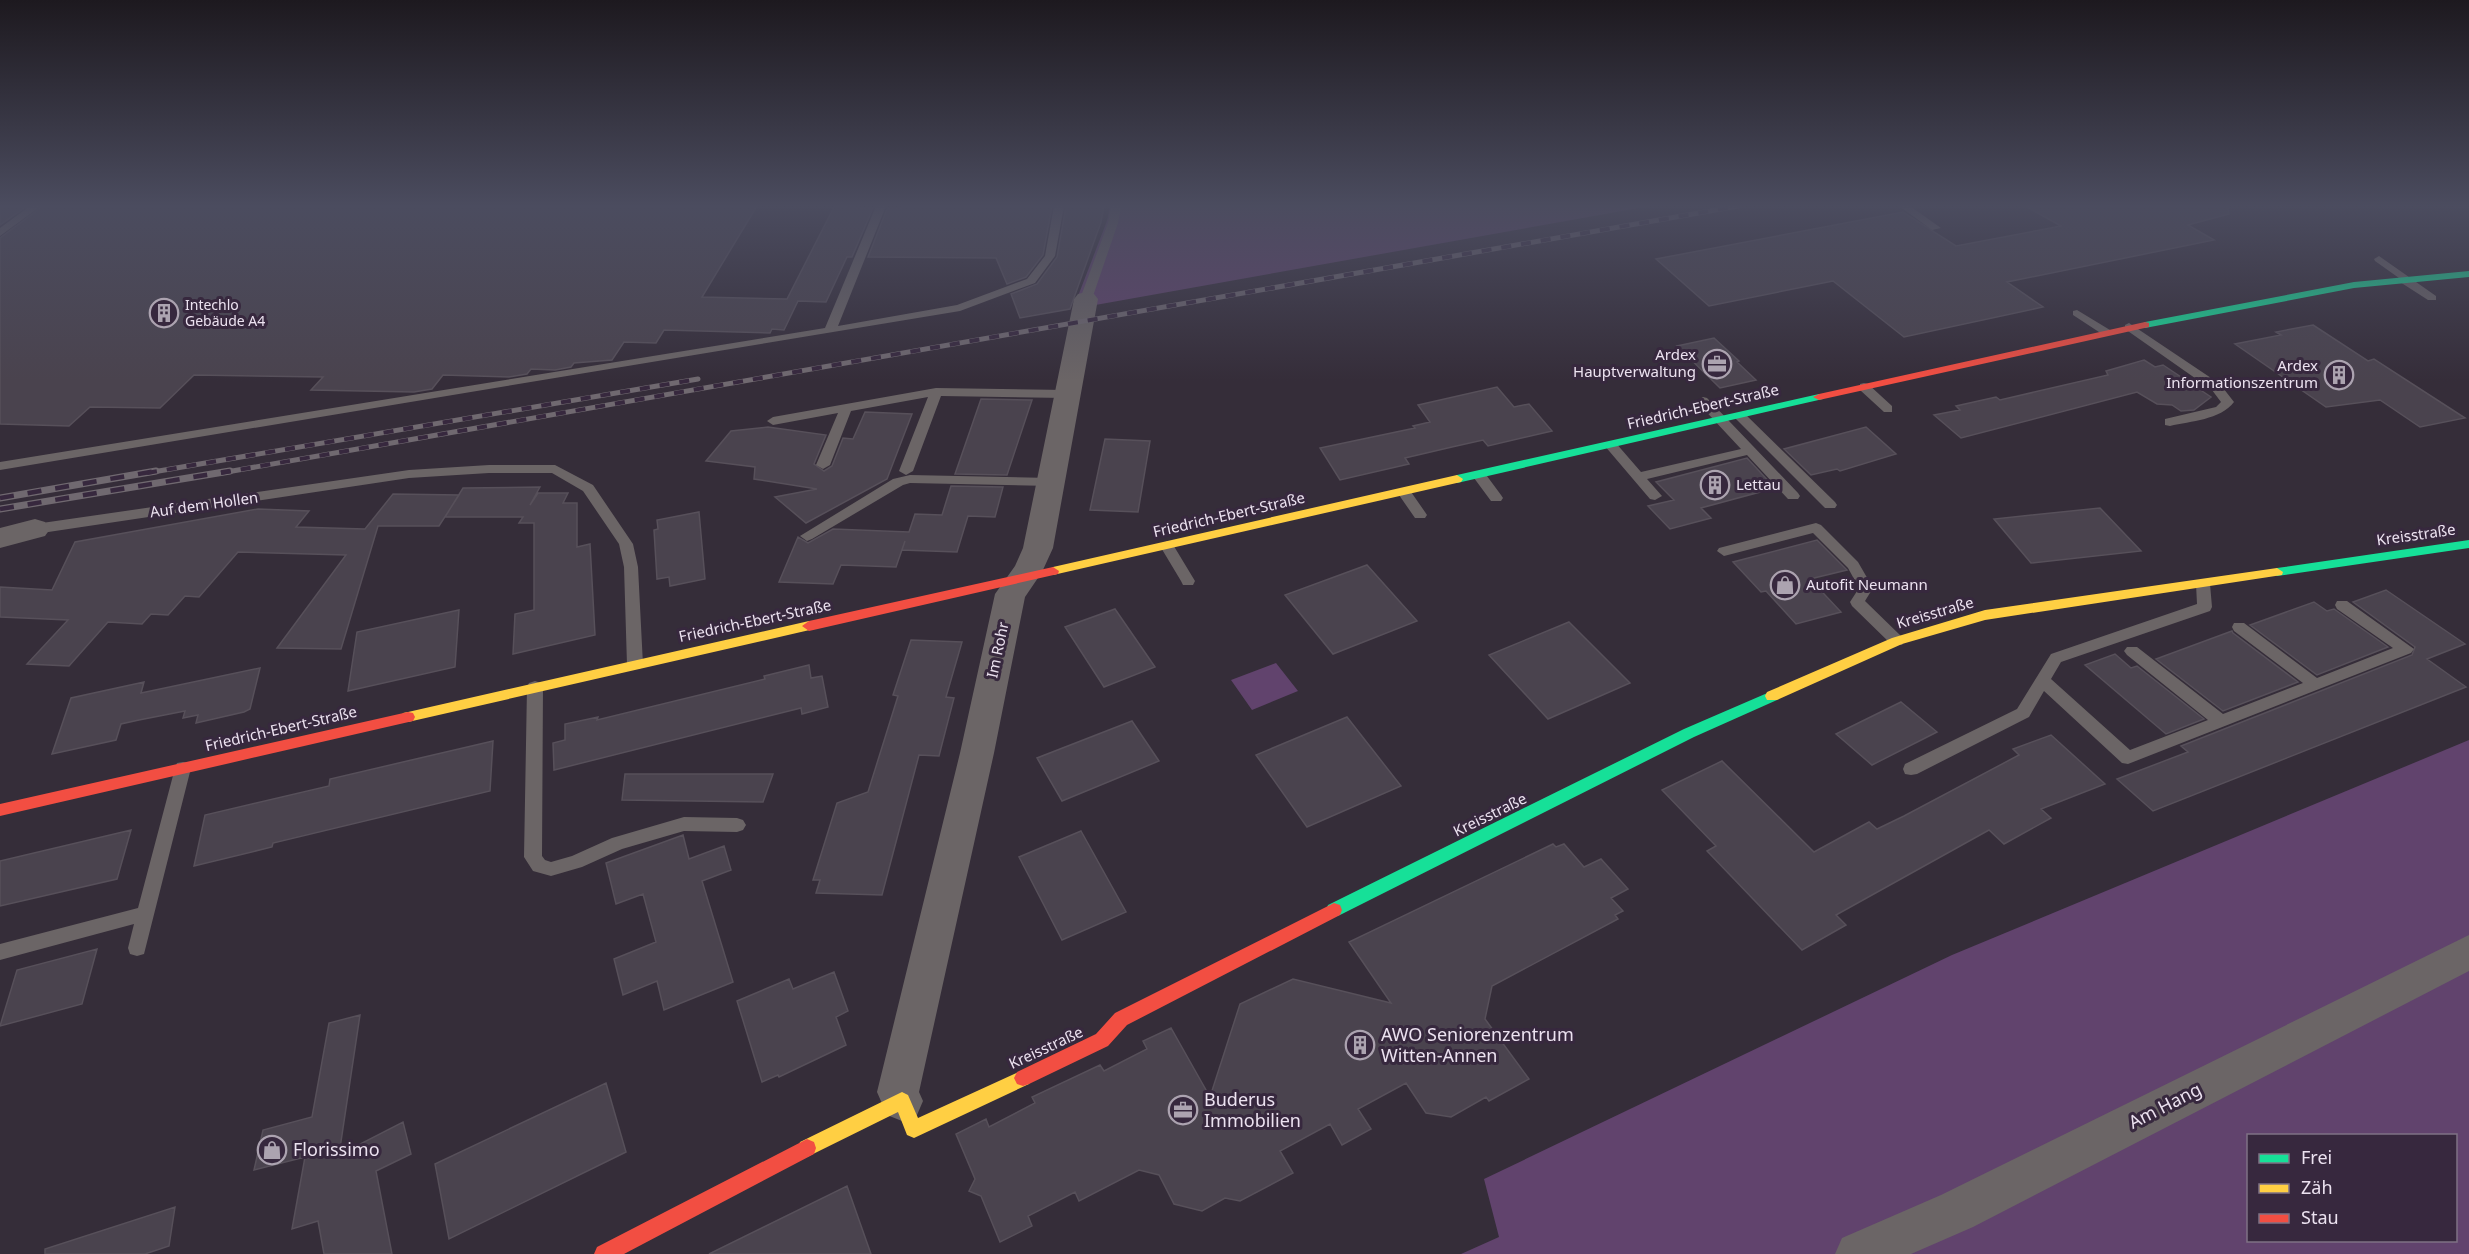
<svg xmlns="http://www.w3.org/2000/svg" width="2469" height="1254" font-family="'Noto Sans',sans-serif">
<rect width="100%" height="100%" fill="#352d39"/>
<path fill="#61436d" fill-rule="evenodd" d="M 1110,206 L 1650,206 L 1073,309 L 1107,221 Z
M 1276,663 L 1298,691 L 1252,710 L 1231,680 Z
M 2469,740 L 2469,1254 L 1461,1254 L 1499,1237 L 1484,1179 L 1952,955 ZM 2248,1136 L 2456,1136 L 2456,1240 L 2248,1240 Z"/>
<path fill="#4a434e" stroke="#57505a" stroke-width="1.5" d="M 0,206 L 27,206 L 0,225 Z
M 43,206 L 757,206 L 702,297 L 787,299 L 834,207 L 873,208 L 852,257 L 847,257 L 826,302 L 798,301 L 784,330 L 772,329 L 770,333 L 664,330 L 656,343 L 624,342 L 612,360 L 574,363 L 571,367 L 555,370 L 531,369 L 527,374 L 509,377 L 443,375 L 432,389 L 414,392 L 311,390 L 323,377 L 194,375 L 160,408 L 90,407 L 69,426 L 0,424 L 0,238 Z
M 902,206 L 1052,206 L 1043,255 L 1026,277 L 1007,284 L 996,258 L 868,257 L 887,209 L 901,209 Z
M 1066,206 L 1104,206 L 1101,222 L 1070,309 L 1020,318 L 1011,294 L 1037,284 L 1057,257 Z
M 2025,206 L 2228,206 L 2229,214 L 2188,225 L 2214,240 L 2007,282 L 2043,307 L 1904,337 L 1833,281 L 1709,306 L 1656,259 L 1903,212 L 1956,246 L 2061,226 Z
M 2313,325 L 2368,361 L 2374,359 L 2465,418 L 2420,427 L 2380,400 L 2326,407 L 2235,344 L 2281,335 L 2276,332 Z
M 1714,338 L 1739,361 L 1737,362 L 1756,380 L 1720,388 L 1677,346 Z
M 2144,360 L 2155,367 L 2163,365 L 2211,397 L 2194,410 L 2181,411 L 2172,405 L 2157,404 L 2137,392 L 1961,438 L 1934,415 L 1960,410 L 1956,406 L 1996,397 L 2000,400 L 2108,375 L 2106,371 Z
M 1497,387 L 1514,407 L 1529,404 L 1552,431 L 1488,446 L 1483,440 L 1452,447 L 1405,458 L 1409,464 L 1340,480 L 1320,448 L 1415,428 L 1413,426 L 1430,422 L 1418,405 Z
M 981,399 L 1032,400 L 1007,475 L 955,474 Z
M 865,412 L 912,414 L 887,479 L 806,523 L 775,497 L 817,489 L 754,479 L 755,467 L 706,461 L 731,431 L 768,427 L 826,435 L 814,464 L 824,471 L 832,466 L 843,438 L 853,439 Z
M 1866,427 L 1896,454 L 1840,471 L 1837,469 L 1811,475 L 1784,449 Z
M 1105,439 L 1150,441 L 1138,512 L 1090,510 Z
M 1747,458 L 1775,488 L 1701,508 L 1711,518 L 1670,529 L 1648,506 L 1674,500 L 1656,482 Z
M 951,486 L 1003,487 L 995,517 L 968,516 L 957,552 L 902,550 L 905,541 L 896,567 L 841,565 L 833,584 L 779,582 L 798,537 L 808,543 L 833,529 L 909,532 L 915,514 L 942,515 Z
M 540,487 L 530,505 L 538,493 L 568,493 L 563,503 L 577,503 L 577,547 L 590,544 L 595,635 L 513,654 L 515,614 L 534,610 L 534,523 L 519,523 L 523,517 L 445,517 L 463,488 Z
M 393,494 L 459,495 L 439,526 L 378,526 L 341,649 L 277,648 L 346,555 L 238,552 L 199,597 L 185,596 L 168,615 L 151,614 L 142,624 L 108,622 L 69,666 L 27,664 L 68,620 L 0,617 L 0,587 L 52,590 L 75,542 L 258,509 L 309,511 L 296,527 L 365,529 Z
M 2100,508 L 2141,551 L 2031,563 L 1994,519 Z
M 699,512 L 705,579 L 670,586 L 669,577 L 657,579 L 654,530 L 658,529 L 657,520 Z
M 1817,540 L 1847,570 L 1810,579 L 1841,612 L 1796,624 L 1766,591 L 1761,592 L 1733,562 Z
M 1367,565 L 1417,621 L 1333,654 L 1285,595 Z
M 2386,590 L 2465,644 L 2427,659 L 2466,687 L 2153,811 L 2117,779 L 2188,752 L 2181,746 L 2412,655 L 2415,647 L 2353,602 Z
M 2314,602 L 2327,611 L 2334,609 L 2388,647 L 2317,675 L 2250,625 Z
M 1115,609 L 1155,667 L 1104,687 L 1065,627 Z
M 459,610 L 455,667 L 348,691 L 357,632 Z
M 1569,622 L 1630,683 L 1548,719 L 1489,655 Z
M 2232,631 L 2233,633 L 2298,682 L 2223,711 L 2156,659 Z
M 911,640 L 962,642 L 946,697 L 954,698 L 939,756 L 919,755 L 882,895 L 816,893 L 820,880 L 813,880 L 837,803 L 868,792 L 898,696 L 893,695 Z
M 2115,654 L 2131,668 L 2137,666 L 2204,719 L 2166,734 L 2085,665 Z
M 809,665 L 811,678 L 822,676 L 828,707 L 802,714 L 801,708 L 554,770 L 553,743 L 565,740 L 565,724 L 598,717 L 597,720 L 765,679 L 764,676 Z
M 260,668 L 250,709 L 244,712 L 196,723 L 198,715 L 183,718 L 185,711 L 139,720 L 121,724 L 116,740 L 52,754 L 71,698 L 144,682 L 141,693 Z
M 1901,702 L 1937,732 L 1872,765 L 1836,734 Z
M 1347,717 L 1401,786 L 1307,827 L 1256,755 Z
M 1132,721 L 1159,761 L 1062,801 L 1037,758 Z
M 2051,735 L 2105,784 L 2041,809 L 2051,818 L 2004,844 L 1989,830 L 1836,915 L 1846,925 L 1802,950 L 1707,851 L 1716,846 L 1662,790 L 1722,761 L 1814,852 L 1869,822 L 1877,829 L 1904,816 L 2019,755 L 2013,749 Z
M 493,741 L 490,791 L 273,843 L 272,847 L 194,866 L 205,815 L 329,786 L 330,779 Z
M 625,774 L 773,774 L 763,802 L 622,800 Z
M 131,830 L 117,879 L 0,906 L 0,861 Z
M 1081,831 L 1126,912 L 1062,940 L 1019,857 Z
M 683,835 L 689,859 L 724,846 L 731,870 L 702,881 L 733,982 L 664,1010 L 657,981 L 623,995 L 614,959 L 656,942 L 643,894 L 616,904 L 606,863 Z
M 1553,844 L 1556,847 L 1564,844 L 1584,867 L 1601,859 L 1628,889 L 1611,898 L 1623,911 L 1615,915 L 1618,919 L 1492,986 L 1485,1019 L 1529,1079 L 1489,1101 L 1486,1097 L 1451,1117 L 1426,1113 L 1406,1083 L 1358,1109 L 1371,1129 L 1342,1145 L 1330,1124 L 1280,1151 L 1293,1173 L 1240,1201 L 1225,1198 L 1202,1211 L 1174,1204 L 1159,1175 L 1139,1170 L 1079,1201 L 1075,1192 L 1028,1216 L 1032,1226 L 1000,1242 L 981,1196 L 969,1191 L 975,1179 L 956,1134 L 986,1119 L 989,1127 L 1035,1103 L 1032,1097 L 1100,1065 L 1104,1071 L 1147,1049 L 1143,1041 L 1171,1028 L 1210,1097 L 1240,1004 L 1293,979 L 1391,1003 L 1349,942 Z
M 97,949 L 82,1004 L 0,1026 L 17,970 Z
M 834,972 L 848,1011 L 836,1017 L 846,1045 L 779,1077 L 778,1075 L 762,1082 L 737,1001 L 789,979 L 793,989 Z
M 360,1015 L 339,1155 L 403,1122 L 411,1154 L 376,1171 L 392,1254 L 324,1254 L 318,1221 L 292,1229 L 305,1157 L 254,1170 L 263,1130 L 312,1117 L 329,1023 Z
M 606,1083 L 626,1152 L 449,1239 L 435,1164 Z
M 847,1186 L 871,1254 L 709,1254 Z
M 175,1207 L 169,1246 L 145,1254 L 45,1254 L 45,1249 Z"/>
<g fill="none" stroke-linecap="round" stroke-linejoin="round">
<path fill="#6b6566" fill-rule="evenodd" d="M 30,206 L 41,206 L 0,236 L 0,228 Z
M 876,206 L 886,206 L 838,326 L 957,305 L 1027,279 L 1045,256 L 1054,206 L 1064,206 L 1055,256 L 1035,283 L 960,311 L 0,470 L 0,462 L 825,328 Z
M 1111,206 L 1121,206 L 1118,223 L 1092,299 L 1086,302 L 1082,301 L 1080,299 L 1108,223 Z
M 1899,206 L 1910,206 L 1941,228 L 1932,230 Z
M 2379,256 L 2436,296 L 2436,300 L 2428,300 L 2400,282 L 2399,278 L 2375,261 L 2374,259 Z
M 2077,310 L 2110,330 L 2110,334 L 2102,334 L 2073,315 L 2073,311 Z
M 2129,323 L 2220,384 L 2234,402 C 2220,420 2191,421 2170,426 L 2165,425 L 2165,419 L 2216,407 L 2221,402 L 2212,390 L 2125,329 L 2125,325 Z
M 1864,383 L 1868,384 L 1892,406 L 1892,412 L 1884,412 L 1860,390 L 1860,384 Z
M 936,388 L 1066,390 L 1072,394 L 1066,398 L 941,396 L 913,471 L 906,475 L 899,471 L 928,397 L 851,411 L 830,465 L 823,469 L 816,465 L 838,413 L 773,425 L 767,421 L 773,417 Z
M 1703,397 L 1707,398 L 1798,493 L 1800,496 L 1798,499 L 1788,499 L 1747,455 L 1647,479 L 1662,496 L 1655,500 L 1650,499 L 1604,445 L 1610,441 L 1615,442 L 1641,472 L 1741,449 L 1699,404 L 1697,401 Z
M 1740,412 L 1744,413 L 1835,502 L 1837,505 L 1835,508 L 1825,508 L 1736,419 L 1734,416 Z
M 489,465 L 555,465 L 593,485 L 633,544 L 638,567 L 643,665 L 640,669 L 630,669 L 627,665 L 624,567 L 619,544 L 583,491 L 552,473 L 489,473 L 409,478 L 35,534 L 28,529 L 35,524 L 409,470 Z
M 1479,471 L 1484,472 L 1501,495 L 1503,498 L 1501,501 L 1491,501 L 1474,478 L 1472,475 L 1474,472 Z
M 910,475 L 1051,478 L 1058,482 L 1051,486 L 910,483 L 903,485 L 812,539 L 807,541 L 800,536 L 893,479 Z
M 1404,488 L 1409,489 L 1425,512 L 1427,515 L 1425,518 L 1415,518 L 1399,495 L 1397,492 L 1399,489 Z
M 1816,523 L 1821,525 L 1858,562 L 1873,588 L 1865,601 L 1902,637 L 1905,641 L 1902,645 L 1892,645 L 1852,606 L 1850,602 L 1859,588 L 1848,568 L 1813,533 L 1724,556 L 1717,551 L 1719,548 Z
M 1167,541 L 1172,543 L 1195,581 L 1193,585 L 1183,585 L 1181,581 L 1160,546 Z
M 2203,579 L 2210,584 L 2212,607 L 2210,611 L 2061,662 L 2051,679 L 2130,750 L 2208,720 L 2127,655 L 2124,651 L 2127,647 L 2137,647 L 2223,714 L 2303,683 L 2234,631 L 2232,627 L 2234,623 L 2244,623 L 2317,678 L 2393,648 L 2337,609 L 2335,605 L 2337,601 L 2347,601 L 2414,649 L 2411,653 L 2128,764 L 2122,763 L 2044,691 L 2029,717 L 1917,774 L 1911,775 L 1905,774 L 1903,769 L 1905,764 L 2017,709 L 2051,654 L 2197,604 L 2196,584 Z
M 535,681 L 541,683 L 543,687 L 542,856 L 545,860 L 551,862 L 572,856 L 612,838 L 684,817 L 737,818 L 743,820 L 746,825 L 743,830 L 737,832 L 684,831 L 622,849 L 582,867 L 551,876 L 533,871 L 524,857 L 527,687 L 529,683 Z
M 183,762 L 189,763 L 191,768 L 144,954 L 137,956 L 130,954 L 128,948 L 134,924 L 0,960 L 0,944 L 138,908 L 175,768 L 177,763 Z"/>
<path fill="#6b6566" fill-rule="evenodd" d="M 1086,292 L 1094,294 L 1098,299 L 1053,548 L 1042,572 L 1025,597 L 994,753 L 919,1092 L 923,1101 L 917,1115 L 902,1121 L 887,1115 L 877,1092 L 960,753 L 995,594 L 1015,566 L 1023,548 L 1074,299 L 1078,294 Z
M 35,519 L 45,522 L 50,529 L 45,536 L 0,548 L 0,528 Z
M 2469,935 L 2469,971 L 1973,1227 L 1911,1254 L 1835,1254 L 1842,1238 L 1941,1195 Z"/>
<path fill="#16e098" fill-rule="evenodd" d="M 2469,271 L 2469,277 L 2354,288 L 2145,328 L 2140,325 L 2145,322 L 2354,282 Z
M 1819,394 L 1825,397 L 1823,399 L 1457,483 L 1451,479 L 1457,475 Z
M 2469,540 L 2469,548 L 2277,576 L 2271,572 L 2277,568 Z
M 1772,691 L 1777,692 L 1779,696 L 1777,700 L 1694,737 L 1340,915 L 1334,917 L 1328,915 L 1326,910 L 1328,905 L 1684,729 Z"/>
<path fill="#ffcf43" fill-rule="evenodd" d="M 1457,475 L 1463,479 L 1461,482 L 1053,575 L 1047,571 L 1053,567 Z
M 2277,568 L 2283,572 L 2282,575 L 1985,620 L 1902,644 L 1777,700 L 1767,700 L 1765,696 L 1767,692 L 1892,638 L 1985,610 Z
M 809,621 L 814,623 L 816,626 L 814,629 L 408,722 L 403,721 L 401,717 L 403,713 L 408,712 Z
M 1023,1070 L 1029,1072 L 1032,1078 L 1029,1084 L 914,1138 L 907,1135 L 898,1112 L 807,1157 L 800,1154 L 798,1148 L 800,1142 L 902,1092 L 908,1095 L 918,1118 Z"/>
<path fill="#f24e42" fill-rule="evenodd" d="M 2145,322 L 2149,323 L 2149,327 L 1819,400 L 1813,397 L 1819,394 Z
M 1053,567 L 1059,571 L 1058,574 L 809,631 L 802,626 L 809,621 Z
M 408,712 L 413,713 L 415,717 L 413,721 L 0,816 L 0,804 Z
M 1334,903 L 1340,905 L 1342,910 L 1340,915 L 1127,1025 L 1108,1046 L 1029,1084 L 1023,1086 L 1017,1084 L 1014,1078 L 1017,1072 L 1096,1034 L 1115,1013 Z
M 807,1139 L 814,1142 L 816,1148 L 814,1154 L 624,1254 L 594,1254 L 597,1247 Z"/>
<g stroke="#706970" stroke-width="5">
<path id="rail-far1" d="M 147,473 L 698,379
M 221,473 L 1738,206"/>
</g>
<g stroke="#706970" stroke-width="7">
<path id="rail" d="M 0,498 L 156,471
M 0,509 L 230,471"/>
</g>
<use href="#rail-far1" stroke="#37283e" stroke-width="4" stroke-dasharray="10" stroke-linecap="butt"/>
<use href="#rail" stroke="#37283e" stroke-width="4.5" stroke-dasharray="14" stroke-linecap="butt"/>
</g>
<linearGradient id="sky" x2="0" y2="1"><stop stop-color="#1d191f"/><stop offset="0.54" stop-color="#4b4c5f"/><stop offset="1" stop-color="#4b4c5f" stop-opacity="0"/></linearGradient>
<rect width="2469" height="381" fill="url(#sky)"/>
<defs>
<g id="building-ring" transform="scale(1.5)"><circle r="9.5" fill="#37283e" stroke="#aca3b0" stroke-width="1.5"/><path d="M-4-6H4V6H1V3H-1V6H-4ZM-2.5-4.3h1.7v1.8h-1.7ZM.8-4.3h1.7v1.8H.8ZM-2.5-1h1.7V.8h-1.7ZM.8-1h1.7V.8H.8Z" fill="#aca3b0"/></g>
<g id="office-ring" transform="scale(1.5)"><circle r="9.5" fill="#37283e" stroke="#aca3b0" stroke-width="1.5"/><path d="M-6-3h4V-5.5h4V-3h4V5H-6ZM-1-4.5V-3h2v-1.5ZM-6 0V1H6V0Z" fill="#aca3b0"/></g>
<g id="shop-ring" transform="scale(1.5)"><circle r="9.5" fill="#37283e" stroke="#aca3b0" stroke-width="1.5"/><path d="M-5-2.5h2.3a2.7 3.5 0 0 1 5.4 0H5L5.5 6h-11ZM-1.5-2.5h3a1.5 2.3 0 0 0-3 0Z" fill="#aca3b0"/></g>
</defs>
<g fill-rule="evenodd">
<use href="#building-ring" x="164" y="313"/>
<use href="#office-ring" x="1717" y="364"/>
<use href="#building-ring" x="2339" y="375"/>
<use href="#building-ring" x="1715" y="485"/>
<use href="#shop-ring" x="1785" y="585"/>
<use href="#building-ring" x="1360" y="1045"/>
<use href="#office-ring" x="1183" y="1110"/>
<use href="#shop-ring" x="272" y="1150"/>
</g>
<g text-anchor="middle" stroke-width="6" stroke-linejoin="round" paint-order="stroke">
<g font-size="14" fill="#ece2f0" stroke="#37283e" text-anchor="start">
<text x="185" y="310">Intechlo<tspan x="185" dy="16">Gebäude A4</tspan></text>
</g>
<g font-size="15" fill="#ece2f0" stroke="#37283e" text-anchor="end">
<text x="1696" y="360">Ardex<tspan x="1696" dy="17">Hauptverwaltung</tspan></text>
<text x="2318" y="371">Ardex<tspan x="2318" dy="17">Informationszentrum</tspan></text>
<text x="1736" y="490" text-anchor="start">Lettau</text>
<text x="1806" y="590" text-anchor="start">Autofit Neumann</text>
</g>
<g font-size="15" fill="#ece2f0" stroke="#37283e">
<text transform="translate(1703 407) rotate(-13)" y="5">Friedrich-Ebert-Straße</text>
<text transform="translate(204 505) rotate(-8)" y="5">Auf dem Hollen</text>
<text transform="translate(1229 515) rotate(-13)" y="5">Friedrich-Ebert-Straße</text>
<text transform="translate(2416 535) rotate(-8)" y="5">Kreisstraße</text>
<text transform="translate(1935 613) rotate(-16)" y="5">Kreisstraße</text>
<text transform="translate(755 621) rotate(-12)" y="5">Friedrich-Ebert-Straße</text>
<text transform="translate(998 650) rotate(-78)" y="5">Im Rohr</text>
<text transform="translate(281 729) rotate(-13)" y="5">Friedrich-Ebert-Straße</text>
<text transform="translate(1490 815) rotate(-26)" y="5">Kreisstraße</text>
<text transform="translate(1046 1048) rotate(-25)" y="5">Kreisstraße</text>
</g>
<g font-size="18" fill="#ece2f0" stroke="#37283e" text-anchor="start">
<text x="1381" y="1041">AWO Seniorenzentrum<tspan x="1381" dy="21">Witten-Annen</tspan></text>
<text x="1204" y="1106">Buderus<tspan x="1204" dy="21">Immobilien</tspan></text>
<text x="293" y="1156">Florissimo</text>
</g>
<g font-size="18" fill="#ece2f0" stroke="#37283e">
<text transform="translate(2165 1106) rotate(-27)" y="6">Am Hang</text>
</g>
</g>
<rect x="2247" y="1134" width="210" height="108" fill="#37283e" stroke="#7f7285" stroke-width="1.5"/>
<rect x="2259" y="1154" width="30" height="9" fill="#16e098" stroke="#7f7285" stroke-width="1.5"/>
<text x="2301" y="1164" font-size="18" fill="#ece2f0">Frei</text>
<rect x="2259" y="1184" width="30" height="9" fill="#ffcf43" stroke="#7f7285" stroke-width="1.5"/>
<text x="2301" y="1194" font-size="18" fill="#ece2f0">Zäh</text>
<rect x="2259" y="1214" width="30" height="9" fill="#f24e42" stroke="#7f7285" stroke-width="1.5"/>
<text x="2301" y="1224" font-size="18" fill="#ece2f0">Stau</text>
</svg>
